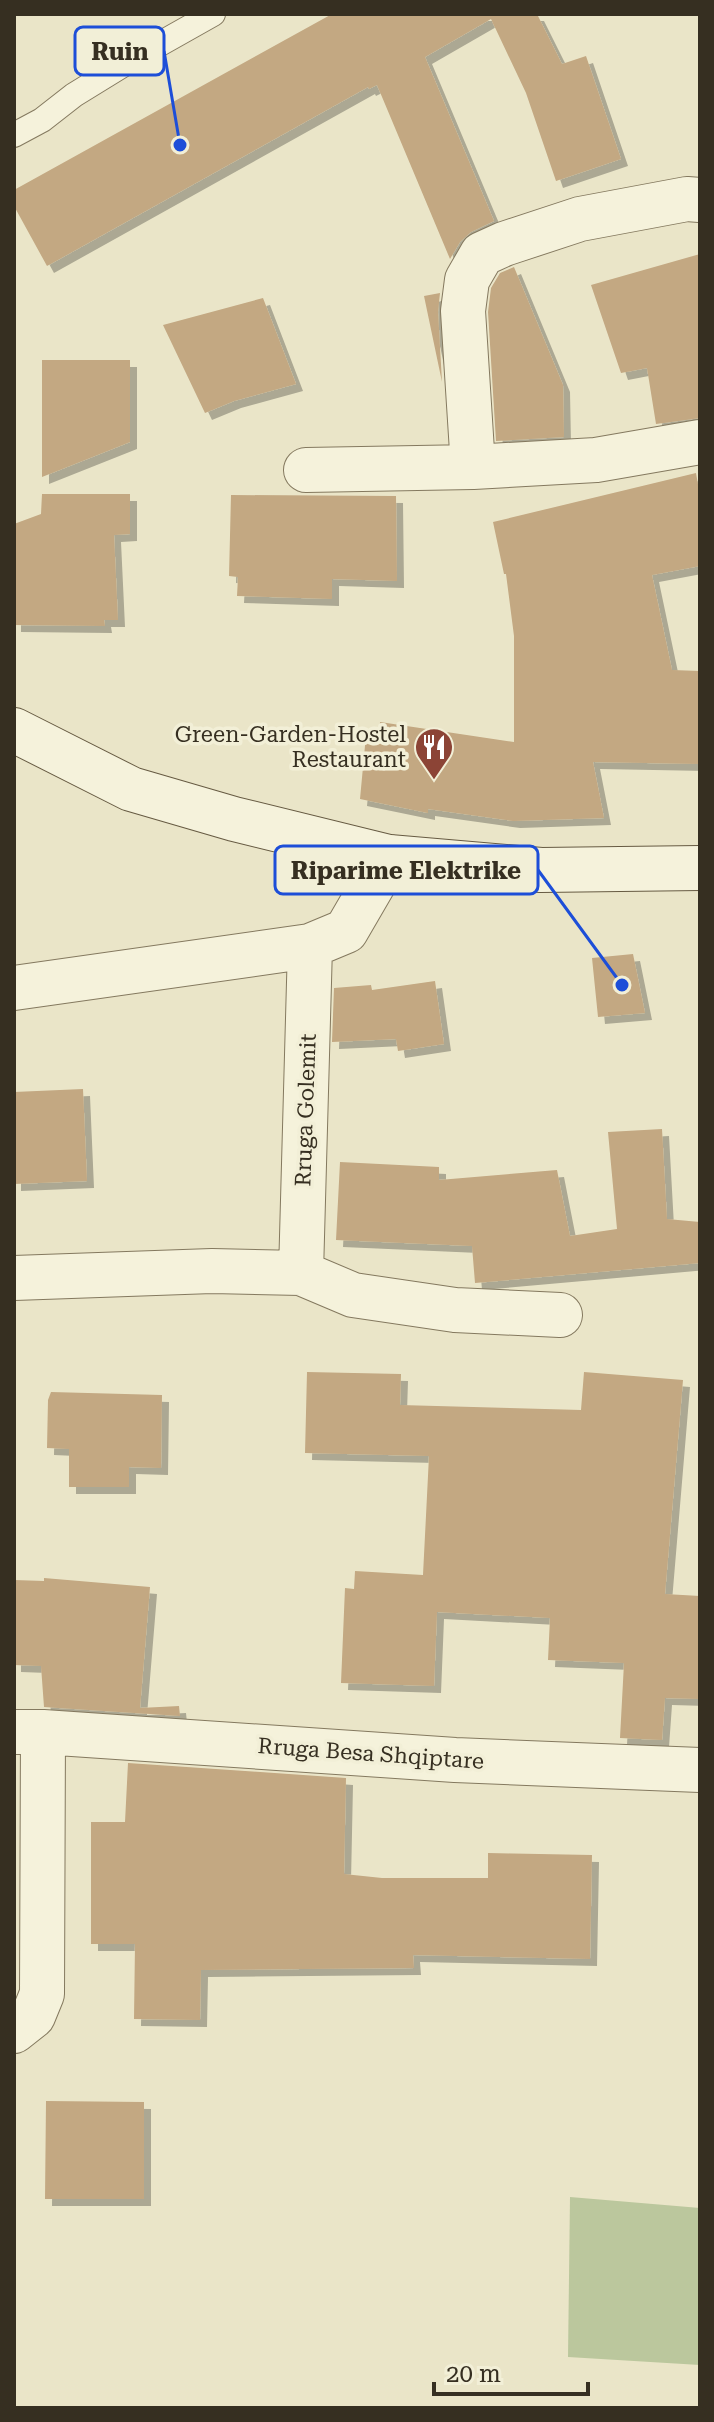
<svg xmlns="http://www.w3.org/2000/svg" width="714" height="2422" font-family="'Roboto Serif',serif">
<defs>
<filter id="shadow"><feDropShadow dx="7" dy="7" stdDeviation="0" flood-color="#0004"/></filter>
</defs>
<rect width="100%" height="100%" fill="#eae5c8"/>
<path fill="#bbc79d" d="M 570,2197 L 700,2208 L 700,2365 L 568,2357 Z"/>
<path fill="#c3a882" filter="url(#shadow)" d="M 332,14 L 537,14 L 562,64 L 586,56 L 621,159 L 556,181 L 526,93 L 491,19 L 425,57 L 494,221 L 471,232 L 460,242 L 450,259 L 377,85 L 369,89 L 368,87 L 47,266 L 14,206 L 14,190 Z
M 700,254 L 700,418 L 656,424 L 647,368 L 621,373 L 591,285 Z
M 514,267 L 563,385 L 564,437 L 496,441 L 488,312 L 491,288 L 500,273 Z
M 440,293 L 438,312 L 442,382 L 424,296 Z
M 263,298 L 296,384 L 234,401 L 205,413 L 163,325 Z
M 42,360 L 130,360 L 130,442 L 42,477 Z
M 696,473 L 700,496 L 700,566 L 652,575 L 672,670 L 700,671 L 700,764 L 593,762 L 604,818 L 513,821 L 428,809 L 428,813 L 360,799 L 366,735 L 379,738 L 380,722 L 514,742 L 514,636 L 506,574 L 504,574 L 493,522 Z
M 42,494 L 130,494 L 130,534 L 114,535 L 118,620 L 104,620 L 105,626 L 14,625 L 14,524 L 41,514 Z
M 231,495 L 396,496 L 397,581 L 332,579 L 332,599 L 237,596 L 238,577 L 229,576 Z
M 633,954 L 645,1013 L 598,1017 L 592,958 Z
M 435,981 L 444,1044 L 398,1051 L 396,1039 L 332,1042 L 334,988 L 371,985 L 372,990 Z
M 83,1089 L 87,1181 L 14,1184 L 14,1092 Z
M 662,1129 L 667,1219 L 700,1222 L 700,1263 L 475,1283 L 472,1246 L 336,1240 L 340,1162 L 439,1167 L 439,1180 L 557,1170 L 570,1236 L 617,1229 L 608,1132 Z
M 307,1372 L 401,1374 L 400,1405 L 581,1410 L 584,1372 L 683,1380 L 665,1594 L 700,1596 L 700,1699 L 665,1698 L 662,1740 L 620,1738 L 624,1663 L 548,1660 L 550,1618 L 437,1612 L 434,1686 L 341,1683 L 345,1588 L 354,1589 L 355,1571 L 423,1575 L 429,1456 L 305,1453 Z
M 51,1392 L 162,1395 L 161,1468 L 129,1467 L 129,1487 L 69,1487 L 69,1449 L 47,1448 L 48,1400 Z
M 44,1578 L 150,1587 L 140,1708 L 179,1706 L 180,1716 L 44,1707 L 41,1666 L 14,1665 L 14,1580 L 44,1581 Z
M 128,1763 L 346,1778 L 344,1874 L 382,1878 L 488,1878 L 488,1853 L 592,1855 L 590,1959 L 413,1955 L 414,1968 L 201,1970 L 200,2020 L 134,2019 L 135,1944 L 91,1944 L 91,1822 L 125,1822 Z
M 46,2101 L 144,2102 L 144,2199 L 45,2199 Z"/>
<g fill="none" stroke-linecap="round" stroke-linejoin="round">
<g stroke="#84795f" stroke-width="26">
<path id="service" d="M 14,135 L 42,120 L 74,95 L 126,63 L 213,14"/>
</g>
<g stroke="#84795f" stroke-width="46">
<path id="minor" d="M 473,467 L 463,311 L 467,280 L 482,254 L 504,244 L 580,219 L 687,199 L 700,200
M 306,470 L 473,467 L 596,460 L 700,442
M 14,988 L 310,946 L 346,931 L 389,857
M 301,1273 L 310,946
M 14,1278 L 212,1271 L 301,1273 L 353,1295 L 455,1310 L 560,1315
M 14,1732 L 43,1732 L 455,1760 L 700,1770
M 14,2031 L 33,2016 L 42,1994 L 43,1732"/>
</g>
<g stroke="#665a42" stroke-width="46">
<path id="secondary" d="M 14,730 L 131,789 L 234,819 L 389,857 L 541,870 L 700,868"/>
</g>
<use href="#service" stroke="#f5f2db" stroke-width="24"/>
<use href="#minor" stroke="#f5f2db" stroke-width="44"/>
<use href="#secondary" stroke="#f5f2db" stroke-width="44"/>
</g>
<defs>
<g id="restaurant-pin" transform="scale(2)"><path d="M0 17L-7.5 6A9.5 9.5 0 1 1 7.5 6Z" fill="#8c4436" stroke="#f2efd7"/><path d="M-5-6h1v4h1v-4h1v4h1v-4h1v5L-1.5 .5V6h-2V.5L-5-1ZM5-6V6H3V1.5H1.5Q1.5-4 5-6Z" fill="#fff"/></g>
</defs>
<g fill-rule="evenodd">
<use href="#restaurant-pin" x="434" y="747"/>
</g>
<g text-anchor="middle" stroke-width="7" stroke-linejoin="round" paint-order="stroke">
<g font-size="22" fill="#362f21" stroke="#f2efd7" text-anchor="end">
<text x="406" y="742">Green-Garden-Hostel<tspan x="406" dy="25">Restaurant</tspan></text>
</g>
<g font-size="22" fill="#362f21" stroke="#f2efd7">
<text transform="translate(305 1110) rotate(-88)" y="8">Rruga Golemit</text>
<text transform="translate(371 1753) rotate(4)" y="8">Rruga Besa Shqiptare</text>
</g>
</g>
<path fill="none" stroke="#1d4ed8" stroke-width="3" d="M180 145L164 51M622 985L538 870"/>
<g fill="#1d4ed8" stroke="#f2efd7" stroke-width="3">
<circle cx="180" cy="145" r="8"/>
<circle cx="622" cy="985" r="8"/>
</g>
<g fill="#f2efd7" stroke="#1d4ed8" stroke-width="3">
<rect x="75" y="27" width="89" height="48" rx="8"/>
<rect x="275" y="846" width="263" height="48" rx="8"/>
</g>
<g font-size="24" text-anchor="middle" font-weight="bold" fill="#362f21">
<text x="120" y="60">Ruin</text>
<text x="406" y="879">Riparime Elektrike</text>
</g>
<rect width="714" height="2422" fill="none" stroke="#362f21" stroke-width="32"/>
<path d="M434 2382v12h154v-12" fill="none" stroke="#362f21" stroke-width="4"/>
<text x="446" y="2382" font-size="24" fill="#362f21" stroke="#f2efd7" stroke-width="6" paint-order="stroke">20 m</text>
</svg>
